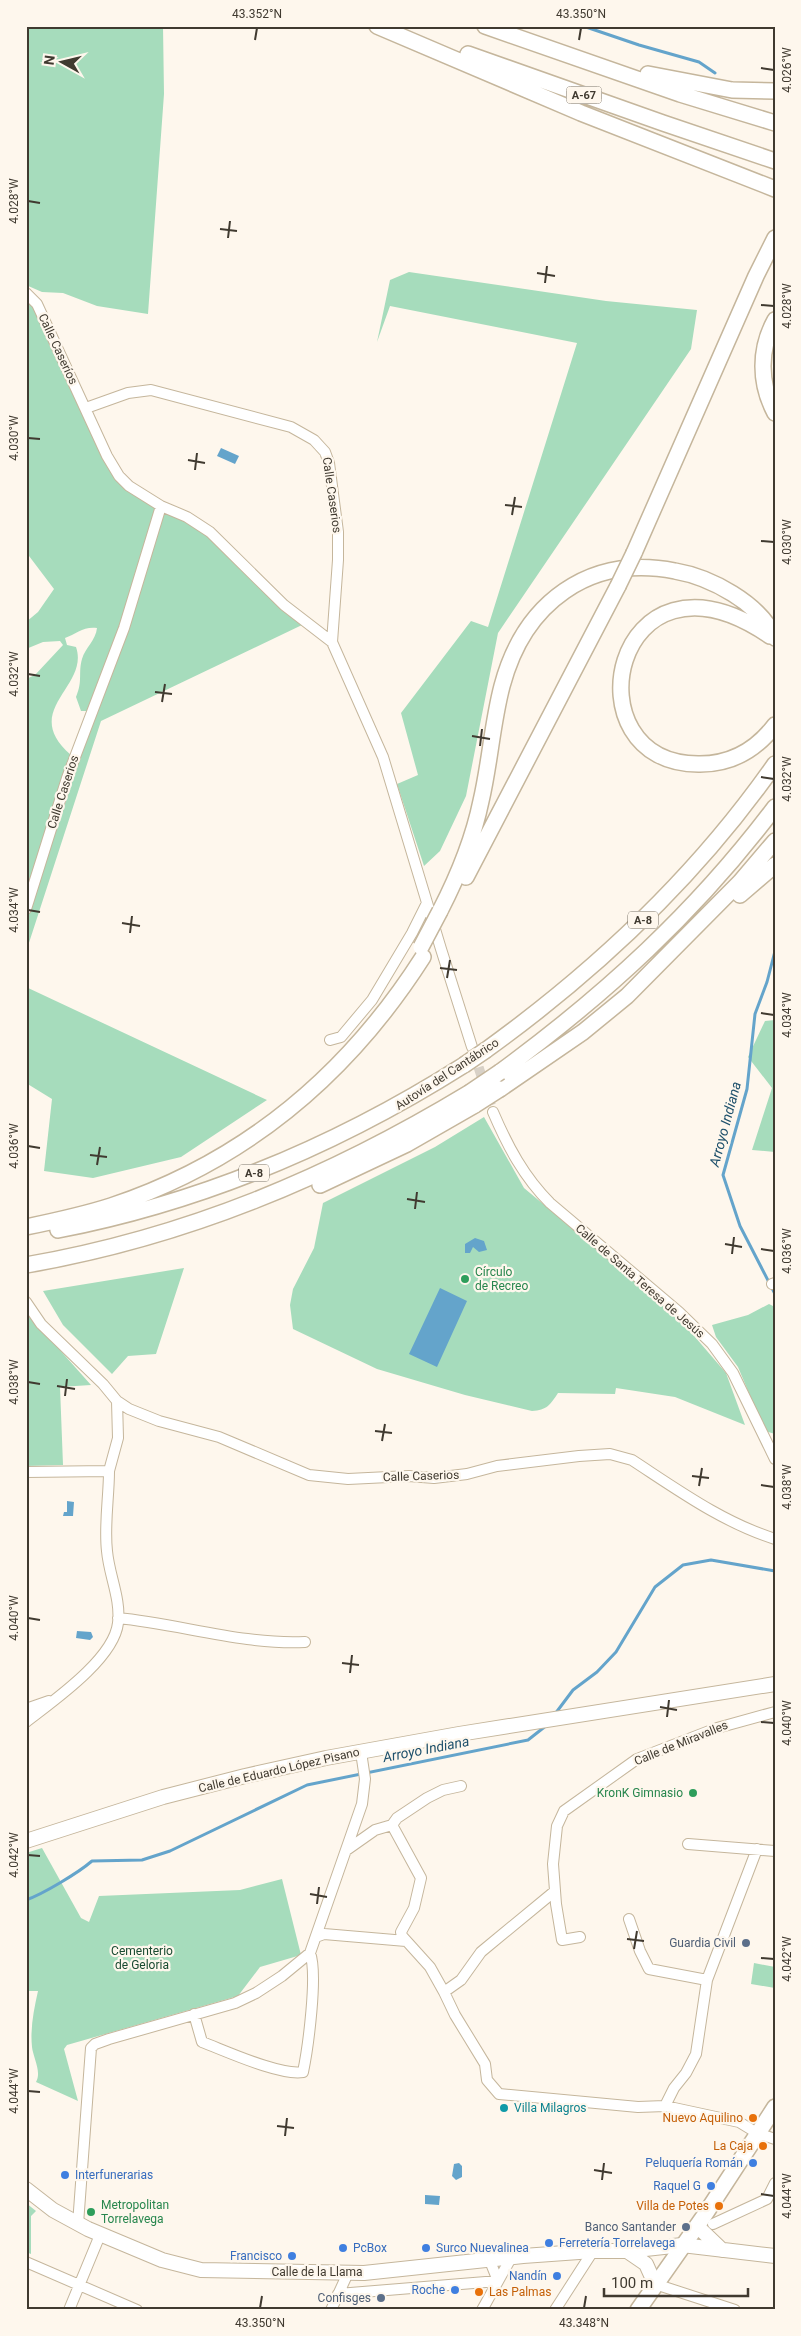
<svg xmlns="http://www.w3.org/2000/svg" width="801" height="2336" font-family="Roboto,sans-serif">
<rect width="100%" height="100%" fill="#fef7ed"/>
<path fill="#a6dcbc" d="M 26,26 L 163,26 L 164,94 L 148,314 L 97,306 L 63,293 L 42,292 L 26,285 Z
M 409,272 L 606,301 L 697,310 L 691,349 L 498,633 L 466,796 L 440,851 L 424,866 L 397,784 L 418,775 L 401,713 L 471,621 L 488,627 L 577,343 L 390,306 L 377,342 L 390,280 Z
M 26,299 L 37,309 L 104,458 L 156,507 L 121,626 L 87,711 L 81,711 L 76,697 C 83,681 78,673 82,659 C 85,648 96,640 97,628 C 84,626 76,634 65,638 L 67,645 L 76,647 C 90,687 19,710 71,755 L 26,893 L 26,679 L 35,675 L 63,645 L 60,641 L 43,642 L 26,649 L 26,622 L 38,612 L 54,589 L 26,552 Z
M 165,512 L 204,530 L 302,625 L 101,721 L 26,952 L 26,924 L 33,900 L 160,517 Z
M 26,987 L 267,1100 L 181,1157 L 93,1178 L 44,1171 L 52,1099 L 26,1083 Z
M 775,1020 L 775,1152 L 752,1150 L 772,1088 L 748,1057 L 765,1021 Z
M 484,1117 L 524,1188 L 647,1291 L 689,1330 L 726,1373 L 745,1425 L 675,1397 L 616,1388 L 615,1394 L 558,1393 C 550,1405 547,1410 532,1411 L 465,1395 L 377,1369 L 293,1329 L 290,1305 L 293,1289 L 314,1248 L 323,1203 L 435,1147 Z
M 184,1268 L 156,1354 L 128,1356 L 112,1374 L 63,1325 L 43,1291 Z
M 769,1304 L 775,1307 L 775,1434 L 765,1431 L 738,1367 L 716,1337 L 712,1325 L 748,1315 Z
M 26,1312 L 91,1385 L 60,1387 L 63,1465 L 26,1466 Z
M 42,1848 L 81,1918 L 89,1922 L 99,1896 L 240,1890 L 282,1879 L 301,1955 L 260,1967 L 238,1996 L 67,2045 L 64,2049 L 78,2101 L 36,2082 C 42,2072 33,2057 32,2047 C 30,2028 34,2009 38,1991 L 26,1991 L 26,1853 Z
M 754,1963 L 775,1967 L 775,1988 L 751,1984 Z
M 26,2203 L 36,2211 L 31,2216 L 31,2254 L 26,2252 Z"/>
<path fill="#64a4cb" d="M 221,448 L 239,456 L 235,464 L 217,456 Z
M 475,1238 L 484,1241 L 487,1250 L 479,1252 L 473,1247 L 470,1253 L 465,1253 L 465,1244 Z
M 440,1288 L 467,1301 L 437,1367 L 409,1354 Z
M 67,1501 L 74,1502 L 73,1516 L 63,1516 L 64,1512 L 67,1512 Z
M 77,1631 L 91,1632 L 93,1637 L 90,1640 L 76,1638 Z
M 459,2163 L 462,2166 L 462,2177 L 456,2180 L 452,2176 L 454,2164 Z
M 425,2195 L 440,2196 L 439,2205 L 425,2204 Z"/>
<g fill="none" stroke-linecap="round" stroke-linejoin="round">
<path stroke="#64a4cb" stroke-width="3" d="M 583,26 L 639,45 L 699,62 L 715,73
M 775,951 L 767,982 L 755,1014 L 747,1089 L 723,1175 L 740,1226 L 775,1294
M 555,1714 L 573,1690 L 597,1672 L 616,1652 L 655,1587 L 683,1565 L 711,1560 L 775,1571
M 26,1900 C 43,1894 78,1873 92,1861 L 142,1860 L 170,1851 L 307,1785 L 528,1740 L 547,1725"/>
<path stroke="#d8d1c7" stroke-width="10" stroke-dasharray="10 5" stroke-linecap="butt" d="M 474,1053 L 493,1112"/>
<g stroke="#c5b69c" stroke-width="12">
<path id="minor" d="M 26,293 L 37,304 L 107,456 L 119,476 L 129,486 L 161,506 L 187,517 L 210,532 L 284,605 L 332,642
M 86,408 L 128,393 L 151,390 L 291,427 L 314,440 L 325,452 L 329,463 L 338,532 L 338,560 L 332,642 L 383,757 L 441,949 L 472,1047
M 26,909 L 67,778 L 124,628 L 161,506
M 330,1040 L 341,1037 L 372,1000 L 412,933 L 427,903
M 493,1112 C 508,1147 524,1177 550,1203 L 679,1312 L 712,1344 L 733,1373 L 775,1459
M 772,1284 L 775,1283
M 26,1302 L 41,1324 L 103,1384 L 117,1401 L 129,1409 L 159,1421 L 219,1437 L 309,1475 L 348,1479 L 409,1476 L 434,1478 L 467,1474 L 497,1466 L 579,1456 L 610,1454 L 632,1460 C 678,1490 722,1522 775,1539
M 109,1471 L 118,1438 L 117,1401
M 26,1472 L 109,1471 C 109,1497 104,1525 107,1551 C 109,1575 121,1599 118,1623 C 114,1659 53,1701 26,1722
M 118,1618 C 180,1624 243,1645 305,1642
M 26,1709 L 49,1701
M 392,1825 L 421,1878 L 414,1908 L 401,1932 L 402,1936 L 430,1967 L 444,1992
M 688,1844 L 775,1851
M 348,1849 L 375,1830 L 392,1825 L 397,1818 L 427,1798 L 443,1790 L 461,1786
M 555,1891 L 481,1952 L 461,1980 L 444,1992 L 455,2015 L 485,2064 L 487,2080 L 499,2094 L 638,2107 L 665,2106 L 739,2122 L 757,2133 L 775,2139
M 629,1919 L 640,1951 L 649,1969 L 707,1980
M 316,1937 L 324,1934 L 406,1941
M 580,1937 L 562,1940 L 556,1904 L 553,1864 L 557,1826 L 564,1811 L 637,1759 L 717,1728 L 775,1712
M 194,2014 L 202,2042 C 226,2051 280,2076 303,2072 C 308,2048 318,1974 310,1953
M 665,2106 L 674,2088 L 686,2073 L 696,2054 L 707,1980 L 757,1849
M 78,2224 L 91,2048 L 95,2044 L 109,2039 L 235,2003 L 256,1993 L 282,1976 L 310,1953 L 362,1804 L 365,1779 L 361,1752
M 713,2224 L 767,2199 L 775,2183
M 490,2261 L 498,2281
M 26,2262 L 137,2310
M 655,2284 L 735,2310
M 338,2294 L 498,2281
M 69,2310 L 100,2235
M 331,2310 L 348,2273
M 482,2310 L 511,2258
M 555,2310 L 593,2251"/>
</g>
<g stroke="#c5b69c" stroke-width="16">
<path id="major" d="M 26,1841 L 163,1797 L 245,1776 L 326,1758 L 459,1734 L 775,1684
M 26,2189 L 53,2210 L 88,2229 L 162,2260 L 201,2270 L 364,2273 L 523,2256 L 593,2251 L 627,2251 L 682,2245 L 775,2256
M 697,2226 L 722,2250
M 627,2251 L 646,2264 L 655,2284"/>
</g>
<g stroke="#c5b69c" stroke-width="18">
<path id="highway" d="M 377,26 L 581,113 L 775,189
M 485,26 L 680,94 L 775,123
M 468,54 L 663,123 L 775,161
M 648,74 L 732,90 L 775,91
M 775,320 C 759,349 759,383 775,413
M 634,553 L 756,276 L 775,238
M 770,636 C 612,528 565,766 700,764 C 731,764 756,750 775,725
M 466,877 L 618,586
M 740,895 L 775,865
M 440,911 C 458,876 473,840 481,801 C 490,763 492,724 502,686 C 524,603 589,554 675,571 C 710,577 760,603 775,638
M 486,1050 C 597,970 696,877 775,764
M 500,1072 C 605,995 696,912 775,807
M 500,1089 L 583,1032 L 627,996 L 740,882 L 775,841
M 320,1185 L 407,1144 L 475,1105
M 26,1227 C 55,1221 83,1215 111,1206 C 246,1161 347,1076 423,957
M 58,1230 C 203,1202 339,1144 464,1065
M 26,1265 C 187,1237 330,1177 469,1093
M 638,2310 L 704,2216 L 775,2107"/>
</g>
<use href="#minor" stroke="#fff" stroke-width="10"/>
<use href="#major" stroke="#fff" stroke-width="14"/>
<use href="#highway" stroke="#fff" stroke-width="15"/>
<g stroke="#c5b69c" stroke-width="18" stroke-linecap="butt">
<path id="highway-bridge" d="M 618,586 L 634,553
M 421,947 L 440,911
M 464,1065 L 486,1050
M 469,1093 L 500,1072
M 475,1105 L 500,1089"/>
</g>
<use href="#highway-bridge" stroke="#fff" stroke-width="15"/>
</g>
<path fill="none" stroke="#403a30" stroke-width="2" d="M 255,40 L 257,28M 579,40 L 581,28M 761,68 L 774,70M 28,201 L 40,203M 220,229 L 237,231M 228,238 L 230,221M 537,273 L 555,276M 545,283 L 547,266M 761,305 L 774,306M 28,438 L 40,439M 188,460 L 205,463M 195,470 L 197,453M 505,505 L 522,507M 512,515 L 515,497M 761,541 L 774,542M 28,674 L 40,676M 155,692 L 172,694M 162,702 L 165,684M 472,736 L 490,739M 480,746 L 482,729M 761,777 L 774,779M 28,910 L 40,912M 122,923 L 140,926M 130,933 L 132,916M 440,968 L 457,970M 447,978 L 450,960M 761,1013 L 774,1015M 28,1146 L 40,1148M 90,1155 L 107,1157M 97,1165 L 100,1147M 407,1199 L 425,1202M 415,1209 L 417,1192M 725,1244 L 742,1247M 761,1249 L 774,1251M 732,1254 L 734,1237M 28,1382 L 40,1384M 57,1386 L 75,1389M 65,1396 L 67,1379M 375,1431 L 392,1433M 382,1441 L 385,1424M 692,1476 L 709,1478M 761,1485 L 774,1487M 699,1486 L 702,1468M 28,1618 L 40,1620M 342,1663 L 359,1665M 350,1673 L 352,1655M 660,1707 L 677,1710M 667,1717 L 669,1700M 761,1722 L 774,1723M 28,1855 L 40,1856M 310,1894 L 327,1897M 317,1904 L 319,1887M 627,1939 L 644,1941M 634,1949 L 637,1931M 761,1958 L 774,1959M 28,2091 L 40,2092M 277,2126 L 294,2128M 285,2136 L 287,2118M 594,2170 L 612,2173M 602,2180 L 604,2163M 761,2194 L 774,2196M 260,2308 L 262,2296M 584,2308 L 586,2296"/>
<g fill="#2e9e5b" stroke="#fef7ed" stroke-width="2">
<circle cx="465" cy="1279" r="5"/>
<circle cx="693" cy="1793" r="5"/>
<circle cx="91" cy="2212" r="5"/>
</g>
<g fill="#5c6f8a" stroke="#fef7ed" stroke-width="2">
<circle cx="746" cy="1943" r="5"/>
<circle cx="686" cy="2227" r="5"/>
<circle cx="381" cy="2298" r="5"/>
</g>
<circle fill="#0f9aa8" stroke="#fef7ed" stroke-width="2" cx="504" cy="2108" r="5"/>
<g fill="#e8710a" stroke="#fef7ed" stroke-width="2">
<circle cx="753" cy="2118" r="5"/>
<circle cx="763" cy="2146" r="5"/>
<circle cx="719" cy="2206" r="5"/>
<circle cx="479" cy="2292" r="5"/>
</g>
<g fill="#3f7fe0" stroke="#fef7ed" stroke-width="2">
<circle cx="753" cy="2163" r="5"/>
<circle cx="65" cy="2175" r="5"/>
<circle cx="711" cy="2186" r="5"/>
<circle cx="549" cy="2243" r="5"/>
<circle cx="343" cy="2248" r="5"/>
<circle cx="426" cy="2248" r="5"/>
<circle cx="292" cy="2256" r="5"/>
<circle cx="557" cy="2276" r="5"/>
<circle cx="455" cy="2290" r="5"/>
</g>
<g text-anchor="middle" stroke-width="4.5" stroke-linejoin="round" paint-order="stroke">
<g fill="#fef7ed" stroke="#797369" stroke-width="1">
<rect x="566.5" y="86.5" width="35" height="17" rx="4"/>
<rect x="628" y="911.5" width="30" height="17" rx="4"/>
<rect x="239" y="1164.5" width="30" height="17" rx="4"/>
</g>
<g font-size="11" font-weight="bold" fill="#403a30">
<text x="584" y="99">A-67</text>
<text x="643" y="924">A-8</text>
<text x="254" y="1177">A-8</text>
</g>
<g font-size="12" fill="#403a30" stroke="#fef7ed">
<text transform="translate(58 349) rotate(65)" y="4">Calle Caseríos</text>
<text transform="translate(332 495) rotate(82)" y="4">Calle Caserios</text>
<text transform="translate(63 792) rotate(-72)" y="4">Calle Caserios</text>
<text transform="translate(447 1074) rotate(-33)" y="4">Autovía del Cantábrico</text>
<text transform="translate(640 1281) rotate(41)" y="4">Calle de Santa Teresa de Jesús</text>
<text transform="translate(421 1476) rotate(-2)" y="4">Calle Caserios</text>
<text transform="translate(681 1743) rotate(-22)" y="4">Calle de Miravalles</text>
<text transform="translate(279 1770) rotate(-13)" y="4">Calle de Eduardo López Pisano</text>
<text x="317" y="2276">Calle de la Llama</text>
</g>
<g font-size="12" fill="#27864d" stroke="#fef7ed" text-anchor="start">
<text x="475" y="1276">Círculo<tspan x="475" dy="14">de Recreo</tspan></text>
<text x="683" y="1797" text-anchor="end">KronK Gimnasio</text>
<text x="101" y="2209">Metropolitan<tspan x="101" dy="14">Torrelavega</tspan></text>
</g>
<g font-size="12" fill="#4e5e75" stroke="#fef7ed" text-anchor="end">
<text x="736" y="1947">Guardia Civil</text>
<text x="676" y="2231">Banco Santander</text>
<text x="371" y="2302">Confisges</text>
</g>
<g font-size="12" fill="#184a30" stroke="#fef7ed">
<text x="142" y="1955">Cementerio<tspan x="142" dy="14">de Geloria</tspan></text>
</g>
<g font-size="12" fill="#0d838f" stroke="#fef7ed" text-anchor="start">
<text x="514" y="2112">Villa Milagros</text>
</g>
<g font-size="12" fill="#c56008" stroke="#fef7ed" text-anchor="end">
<text x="743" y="2122">Nuevo Aquilino</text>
<text x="753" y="2150">La Caja</text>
<text x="709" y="2210">Villa de Potes</text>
<text x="489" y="2296" text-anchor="start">Las Palmas</text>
</g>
<g font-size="12" fill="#366cbe" stroke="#fef7ed" text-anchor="end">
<text x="743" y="2167">Peluquería Román</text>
<text x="75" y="2179" text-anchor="start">Interfunerarias</text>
<text x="701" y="2190">Raquel G</text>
<text x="559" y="2247" text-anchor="start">Ferretería Torrelavega</text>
<text x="353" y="2252" text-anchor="start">PcBox</text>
<text x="436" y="2252" text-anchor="start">Surco Nuevalinea</text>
<text x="282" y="2260">Francisco</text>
<text x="547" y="2280">Nandín</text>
<text x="445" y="2294">Roche</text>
</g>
<g font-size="14" font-style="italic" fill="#1f516c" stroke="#fef7ed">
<text transform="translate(725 1124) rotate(-75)" y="5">Arroyo Indiana</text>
<text transform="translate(426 1749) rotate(-11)" y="5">Arroyo Indiana</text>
</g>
</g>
<rect width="801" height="2336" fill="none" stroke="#fef7ed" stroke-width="55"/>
<g transform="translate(62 62) rotate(278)" stroke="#fef7ed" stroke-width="4" paint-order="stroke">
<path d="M0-4L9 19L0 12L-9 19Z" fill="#403a30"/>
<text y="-8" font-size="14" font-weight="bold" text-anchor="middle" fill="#403a30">N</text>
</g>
<path d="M604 2288v8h144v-8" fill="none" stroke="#403a30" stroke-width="2.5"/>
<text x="611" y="2288" font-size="15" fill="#403a30" stroke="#fef7ed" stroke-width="4" paint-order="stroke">100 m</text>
<rect x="28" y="28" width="746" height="2280" fill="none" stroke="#403a30" stroke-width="2"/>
<g font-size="12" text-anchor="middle" fill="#403a30">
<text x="257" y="18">43.352°N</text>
<text x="581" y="18">43.350°N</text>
<text transform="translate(787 70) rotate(-90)" y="4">4.026°W</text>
<text transform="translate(14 201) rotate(-90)" y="4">4.028°W</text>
<text transform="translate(787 306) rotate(-90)" y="4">4.028°W</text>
<text transform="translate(14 438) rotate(-90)" y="4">4.030°W</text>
<text transform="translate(787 542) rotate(-90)" y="4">4.030°W</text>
<text transform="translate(14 674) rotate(-90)" y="4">4.032°W</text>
<text transform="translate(787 779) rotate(-90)" y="4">4.032°W</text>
<text transform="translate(14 910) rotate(-90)" y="4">4.034°W</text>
<text transform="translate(787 1015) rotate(-90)" y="4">4.034°W</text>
<text transform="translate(14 1146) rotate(-90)" y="4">4.036°W</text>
<text transform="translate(787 1251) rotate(-90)" y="4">4.036°W</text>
<text transform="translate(14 1382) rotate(-90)" y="4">4.038°W</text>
<text transform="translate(787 1487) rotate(-90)" y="4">4.038°W</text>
<text transform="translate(14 1618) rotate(-90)" y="4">4.040°W</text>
<text transform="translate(787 1723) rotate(-90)" y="4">4.040°W</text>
<text transform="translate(14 1855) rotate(-90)" y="4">4.042°W</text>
<text transform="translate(787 1959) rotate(-90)" y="4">4.042°W</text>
<text transform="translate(14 2091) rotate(-90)" y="4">4.044°W</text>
<text transform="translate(787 2196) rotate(-90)" y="4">4.044°W</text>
<text x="260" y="2327">43.350°N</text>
<text x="584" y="2327">43.348°N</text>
</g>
</svg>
